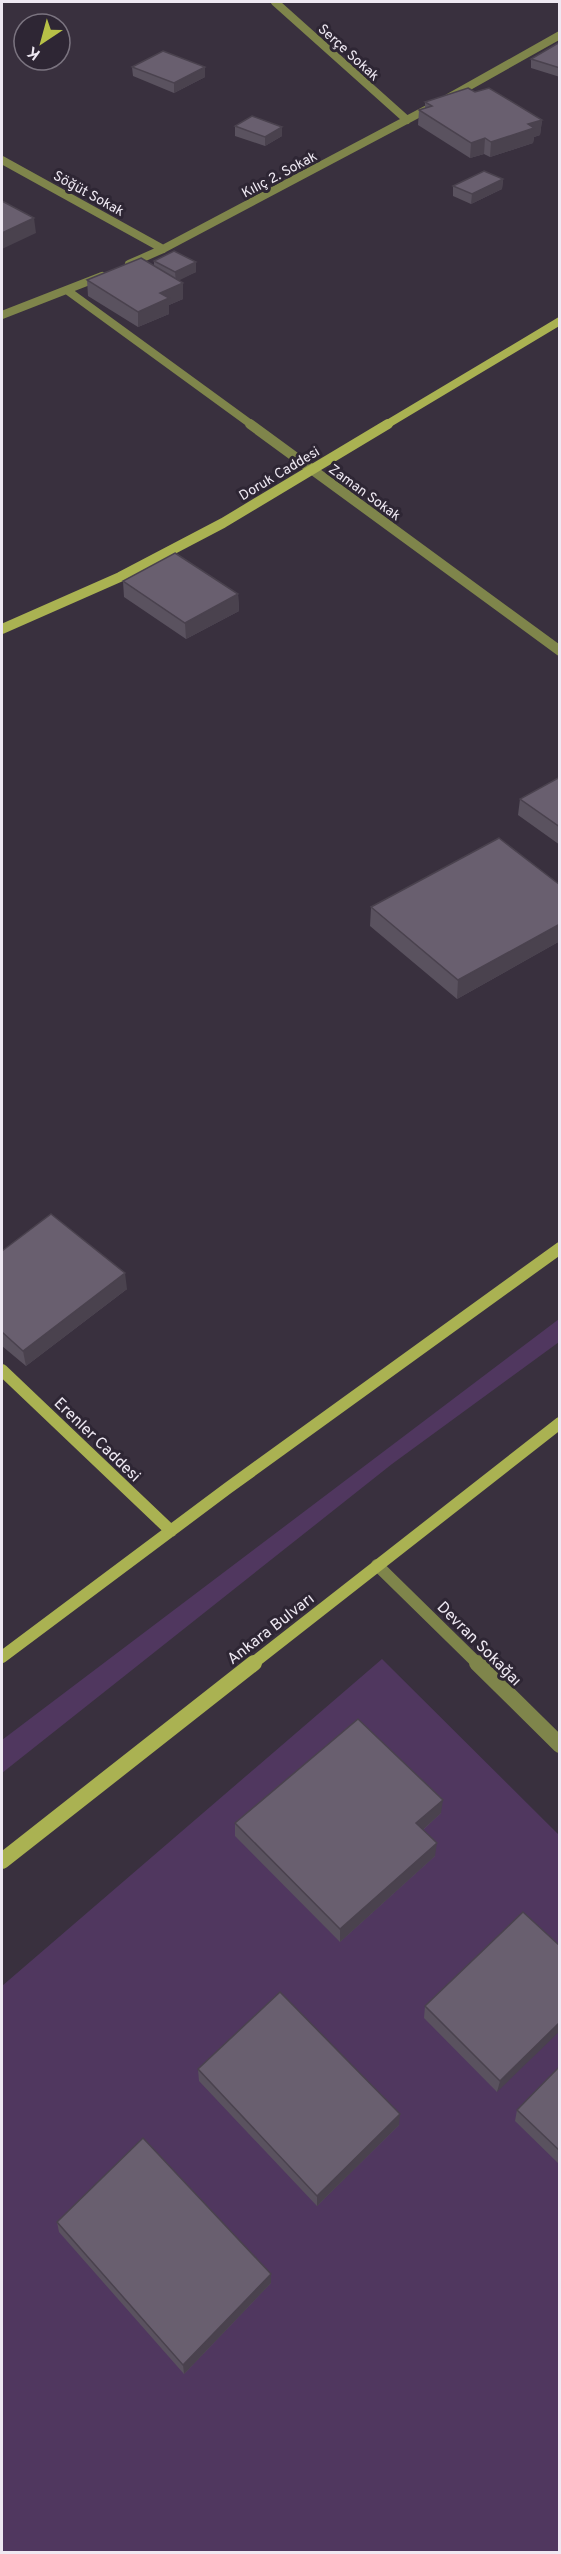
<svg xmlns="http://www.w3.org/2000/svg" width="561" height="2554" font-family="Overpass,sans-serif">
<rect width="100%" height="100%" fill="#39303e"/>
<path fill="#50375f" d="M 559,1319 L 559,1342 L 392,1464 L 2,1773 L 2,1740 Z
M 382,1659 L 559,1835 L 559,2552 L 2,2552 L 2,1986 Z"/>
<g fill="none" stroke-linecap="round" stroke-linejoin="round">
<path stroke="#7f854b" stroke-width="8" d="M 275,2 L 407,120
M 448,98 L 560,35
M 2,160 L 163,249
M 129,264 L 163,249 L 433,106
M 68,291 L 252,425
M 2,315 L 102,276"/>
<path stroke="#7f854b" stroke-width="10" d="M 250,424 L 560,651"/>
<path stroke="#7f854b" stroke-width="12" d="M 377,1565 L 478,1664"/>
<path stroke="#7f854b" stroke-width="16" d="M 477,1663 L 560,1745"/>
<path stroke="#aab252" stroke-width="8" d="M 386,425 L 560,321"/>
<path stroke="#aab252" stroke-width="10" d="M 2,629 L 120,577 L 223,523 L 388,424"/>
<path stroke="#aab252" stroke-width="12" d="M 2,1370 L 171,1531
M 2,1657 L 228,1488 L 560,1248
M 252,1664 L 560,1423"/>
<path stroke="#aab252" stroke-width="16" d="M 2,1861 L 254,1663"/>
</g>
<path fill="#5a525f" d="M 560,42 L 560,77 L 531,68 L 531,59 Z
M 132,67 L 205,77 L 174,93 L 133,76 Z
M 475,92 L 542,120 L 540,135 L 534,137 L 533,143 L 490,157 L 484,154 L 470,158 L 418,125 L 419,110 L 425,108 L 425,102 Z
M 235,126 L 282,136 L 265,146 L 235,136 Z
M 503,179 L 502,189 L 471,204 L 453,196 L 453,186 Z
M 154,261 L 196,262 L 196,272 L 178,280 L 183,283 L 183,299 L 169,305 L 169,314 L 138,327 L 88,296 L 87,280 L 154,266 Z
M 123,581 L 238,594 L 239,611 L 186,639 L 124,597 Z
M 560,777 L 560,845 L 518,815 L 520,799 Z
M 560,885 L 560,941 L 457,999 L 370,926 L 371,907 Z
M 2,1251 L 127,1289 L 26,1366 L 2,1346 Z
M 441,1813 L 423,1830 L 435,1856 L 340,1942 L 235,1836 L 235,1823 Z
M 560,1946 L 497,2092 L 424,2018 L 425,2006 Z
M 560,2066 L 560,2165 L 515,2121 L 517,2110 Z
M 198,2069 L 399,2125 L 317,2206 L 199,2081 Z
M 57,2222 L 271,2274 L 271,2283 L 184,2374 L 59,2232 Z"/>
<path fill="#4a424e" d="M 205,67 L 205,77 L 174,93 L 174,83 Z
M 542,120 L 540,135 L 534,137 L 533,143 L 490,157 L 491,142 L 528,124 Z
M 282,127 L 282,136 L 265,146 L 265,137 Z
M 485,138 L 484,154 L 470,158 L 471,143 Z
M 503,179 L 502,189 L 471,204 L 472,194 Z
M 34,218 L 36,233 L 2,249 L 2,233 Z
M 196,262 L 196,272 L 176,282 L 175,272 Z
M 183,283 L 183,299 L 169,305 L 169,314 L 138,327 L 138,312 L 160,293 Z
M 238,594 L 239,611 L 186,639 L 185,623 Z
M 560,924 L 560,941 L 457,999 L 458,980 Z
M 125,1273 L 127,1289 L 26,1366 L 23,1351 Z
M 443,1800 L 441,1813 L 415,1837 L 416,1823 Z
M 437,1843 L 435,1856 L 340,1942 L 340,1929 Z
M 560,2022 L 560,2031 L 497,2092 L 500,2081 Z
M 400,2114 L 399,2125 L 317,2206 L 317,2196 Z
M 271,2274 L 271,2283 L 184,2374 L 183,2365 Z"/>
<path fill="#695f6f" stroke="#4a424e" stroke-width="1.5" d="M 560,42 L 560,68 L 531,59 Z
M 163,51 L 205,67 L 174,83 L 132,67 Z
M 468,88 L 475,92 L 489,88 L 542,120 L 528,124 L 534,128 L 491,142 L 485,138 L 471,143 L 419,110 L 432,106 L 425,102 Z
M 252,116 L 282,127 L 265,137 L 235,126 Z
M 484,171 L 503,179 L 472,194 L 453,186 Z
M 2,201 L 34,218 L 2,233 Z
M 174,251 L 196,262 L 175,272 L 154,261 Z
M 141,258 L 183,283 L 160,293 L 169,298 L 138,312 L 87,280 Z
M 175,553 L 238,594 L 185,623 L 123,581 Z
M 560,777 L 560,827 L 520,799 Z
M 499,838 L 560,885 L 560,924 L 458,980 L 371,907 Z
M 51,1214 L 125,1273 L 23,1351 L 2,1332 L 2,1251 Z
M 358,1719 L 443,1800 L 416,1823 L 437,1843 L 340,1929 L 235,1823 Z
M 523,1912 L 560,1946 L 560,2022 L 500,2081 L 425,2006 Z
M 280,1992 L 400,2114 L 317,2196 L 198,2069 Z
M 560,2066 L 560,2151 L 517,2110 Z
M 143,2138 L 271,2274 L 183,2365 L 57,2222 Z"/>
<g text-anchor="middle" stroke-width="6" stroke-linejoin="round" paint-order="stroke">
<g font-size="14" fill="#eee8f2" stroke="#2e2634">
<text transform="translate(349 52) rotate(42)" y="5">Serçe Sokak</text>
<text transform="translate(279 174) rotate(-28)" y="5">Kılıç 2. Sokak</text>
<text transform="translate(89 193) rotate(29)" y="5">Söğüt Sokak</text>
<text transform="translate(279 473) rotate(-31)" y="5">Doruk Caddesi</text>
<text transform="translate(365 492) rotate(36)" y="5">Zaman Sokak</text>
</g>
<g font-size="16" fill="#eee8f2" stroke="#2e2634">
<text transform="translate(98 1439) rotate(44)" y="6">Erenler Caddesi</text>
<text transform="translate(270 1628) rotate(-38)" y="6">Ankara Bulvarı</text>
<text transform="translate(480 1643) rotate(45)" y="6">Devran Sokağaı</text>
</g>
</g>
<rect width="561" height="2554" fill="none" stroke="#eee8f2" stroke-width="6"/>
<g transform="translate(42 42) rotate(216)"><circle r="28" fill="#2e2634" stroke="#7b7480" stroke-width="1.5"/>
<path d="M0-4.5L10 22L0 15L-10 22Z" fill="#b8c147"/>
<text y="-9" font-size="16" font-weight="bold" text-anchor="middle" fill="#eee8f2">K</text>
</g>
</svg>
